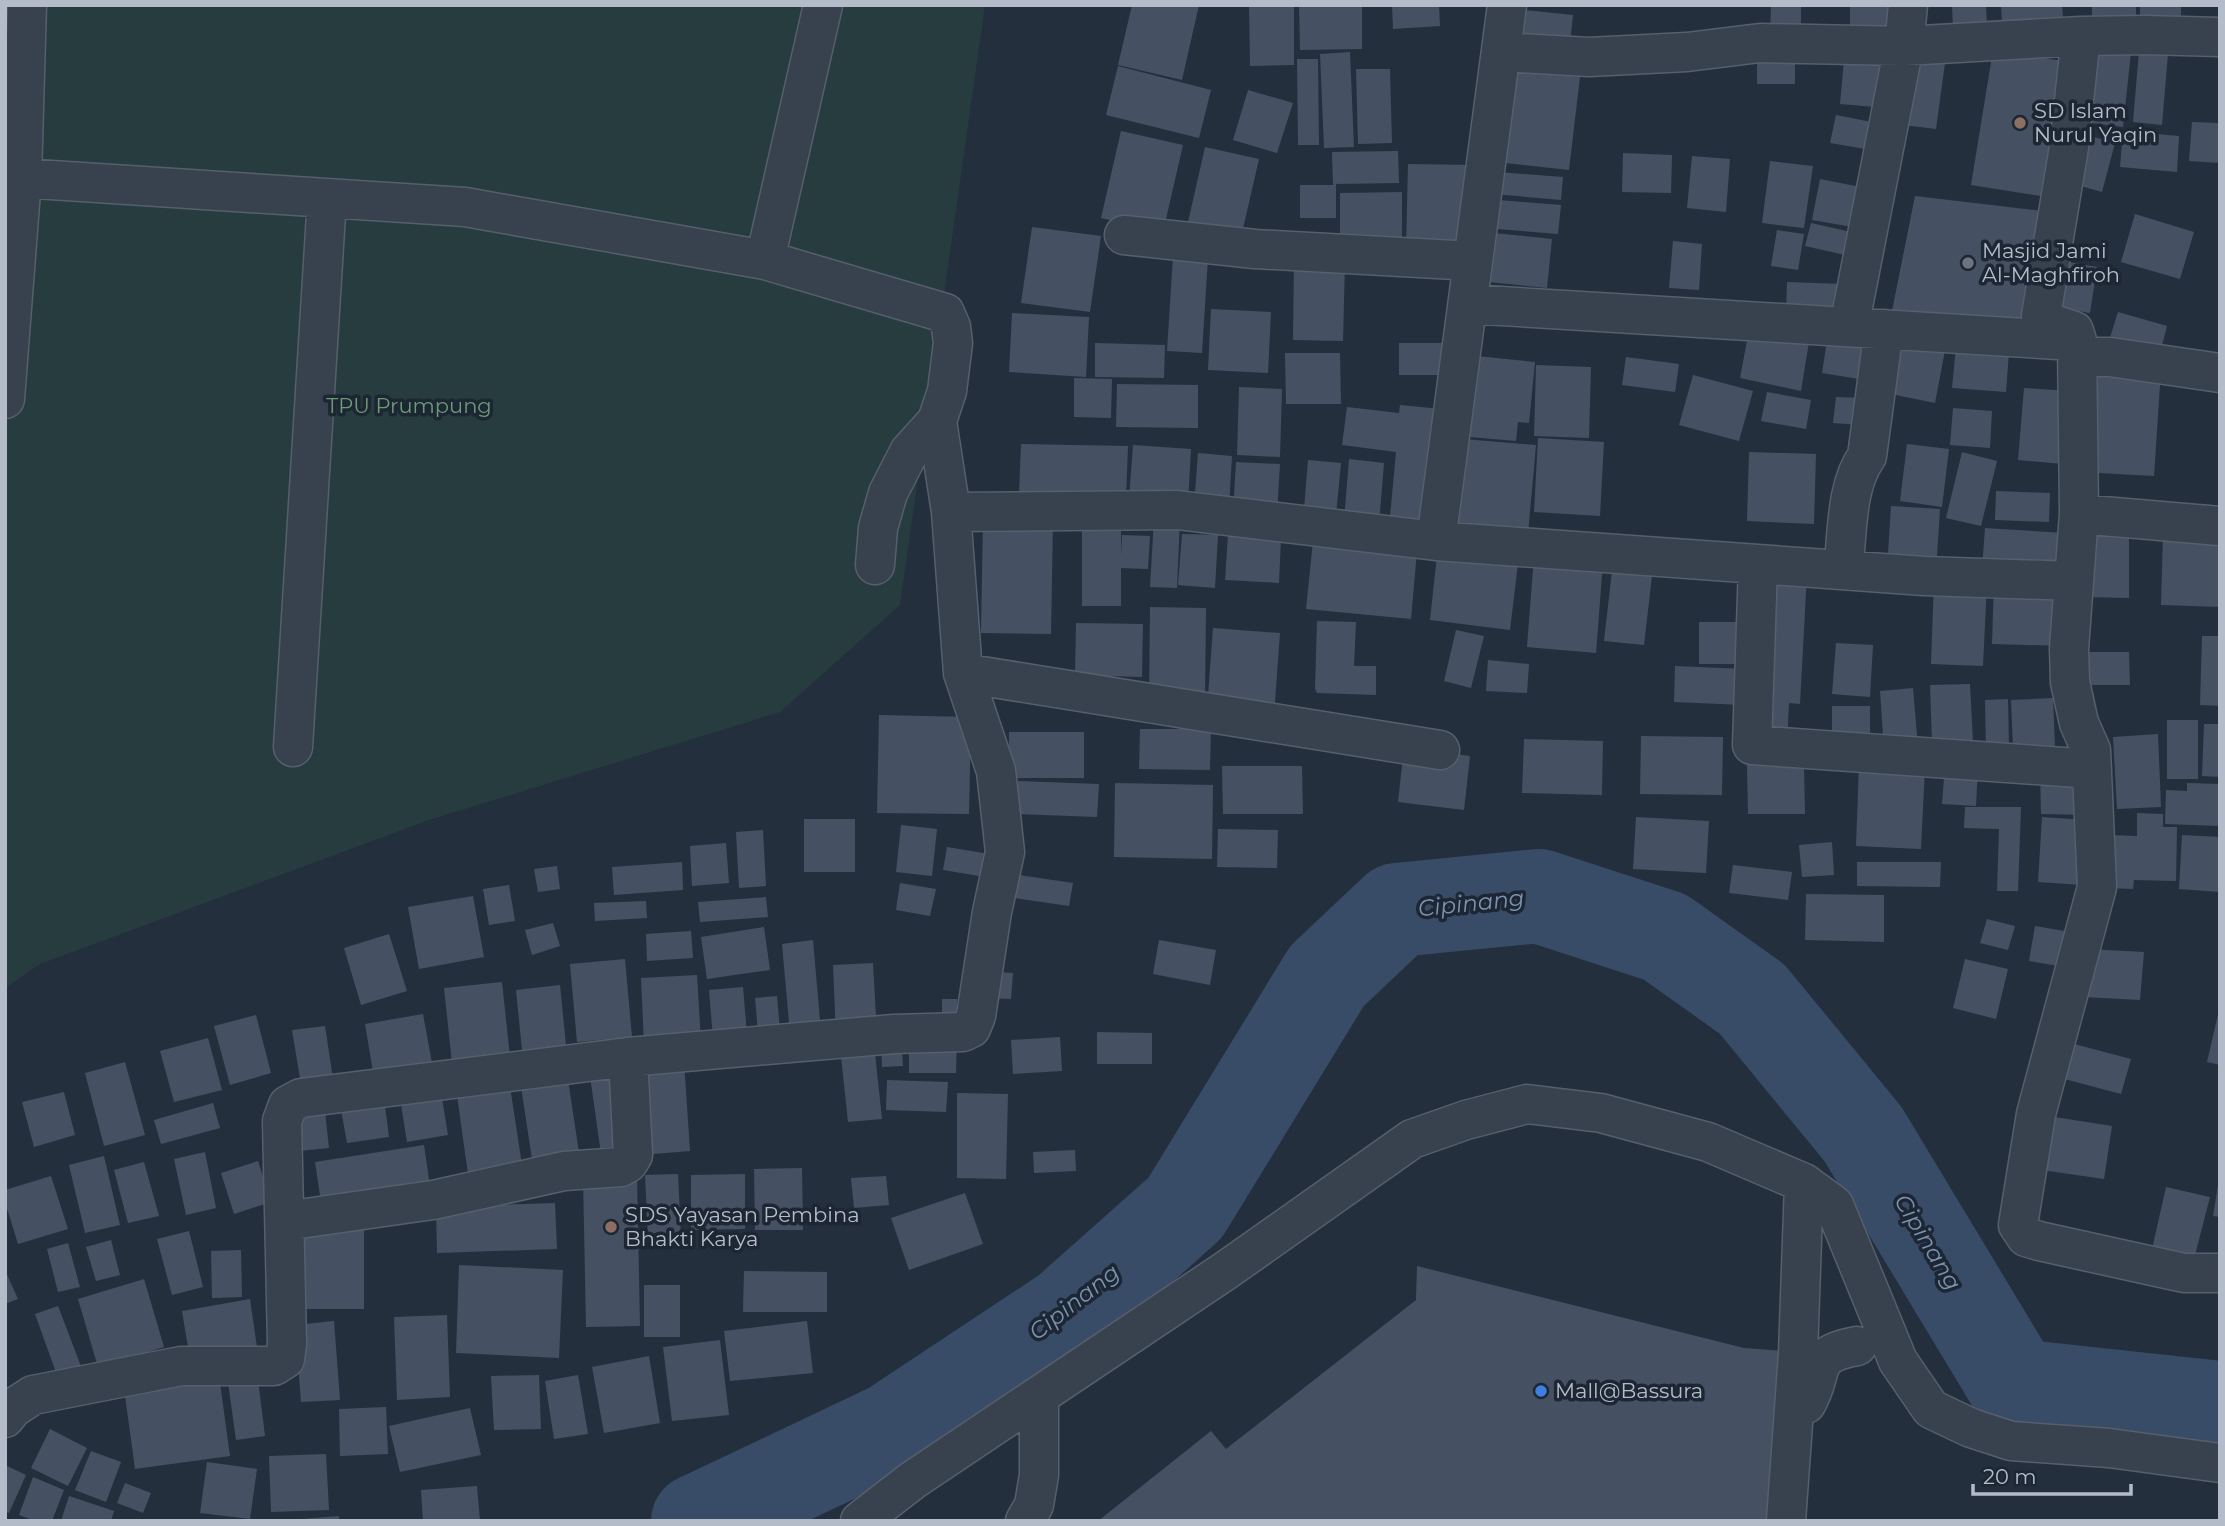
<svg xmlns="http://www.w3.org/2000/svg" width="2225" height="1526" font-family="Montserrat,sans-serif">
<rect width="100%" height="100%" fill="#242f3e"/>
<path fill="#263c3f" d="M 5,5 L 985,5 L 900,605 L 780,712 L 429,820 L 40,964 L 5,988 Z"/>
<g fill="none" stroke-linecap="round" stroke-linejoin="round">
<path stroke="#394c67" stroke-width="94" d="M 698,1521 L 892,1429 L 1067,1313 L 1185,1208 L 1327,976 L 1397,910 L 1539,896 L 1665,937 L 1752,999 L 1863,1134 L 2015,1386 L 2220,1408"/>
</g>
<path fill="#455162" d="M 1132,5 L 1199,5 L 1182,80 L 1118,65 Z
M 1249,5 L 1294,5 L 1294,65 L 1250,66 Z
M 1299,5 L 1362,5 L 1362,49 L 1300,50 Z
M 1392,5 L 1439,5 L 1440,26 L 1393,29 Z
M 1771,5 L 1801,5 L 1801,39 L 1770,38 Z
M 1850,5 L 1898,5 L 1898,33 L 1850,33 Z
M 1952,5 L 1986,5 L 1987,28 L 1953,29 Z
M 2001,5 L 2062,5 L 2063,18 L 2002,22 Z
M 2092,5 L 2136,5 L 2136,26 L 2092,26 Z
M 2140,5 L 2181,5 L 2181,22 L 2140,22 Z
M 1514,9 L 1573,15 L 1569,53 L 1510,48 Z
M 2094,38 L 2132,43 L 2123,127 L 2084,122 Z
M 2140,39 L 2169,42 L 2162,125 L 2133,122 Z
M 1757,49 L 1795,49 L 1795,84 L 1757,84 Z
M 1845,49 L 1892,53 L 1887,108 L 1840,104 Z
M 1993,50 L 2069,62 L 2047,197 L 1971,185 Z
M 1350,52 L 1354,147 L 1324,148 L 1320,54 Z
M 1904,57 L 1945,63 L 1936,129 L 1895,124 Z
M 1297,59 L 1318,59 L 1319,145 L 1298,145 Z
M 1118,66 L 1211,90 L 1199,138 L 1106,115 Z
M 1356,69 L 1390,69 L 1392,143 L 1358,144 Z
M 1507,69 L 1580,77 L 1569,170 L 1496,162 Z
M 1248,90 L 1293,103 L 1277,153 L 1233,140 Z
M 1836,115 L 1882,124 L 1877,151 L 1830,143 Z
M 2192,122 L 2220,123 L 2220,163 L 2189,161 Z
M 1121,131 L 1183,145 L 1163,232 L 1101,218 Z
M 2123,131 L 2179,136 L 2177,172 L 2120,167 Z
M 2083,134 L 2115,143 L 2102,192 L 2070,183 Z
M 1205,147 L 1259,159 L 1240,242 L 1186,231 Z
M 1398,151 L 1399,183 L 1336,184 L 1336,218 L 1300,218 L 1300,185 L 1333,185 L 1332,152 Z
M 1623,153 L 1672,155 L 1671,193 L 1622,192 Z
M 1692,156 L 1730,159 L 1726,212 L 1687,208 Z
M 1770,161 L 1813,166 L 1804,228 L 1762,223 Z
M 1408,164 L 1473,165 L 1472,250 L 1406,249 Z
M 1497,172 L 1563,177 L 1561,200 L 1494,194 Z
M 1820,179 L 1871,189 L 1864,229 L 1812,220 Z
M 1402,192 L 1402,241 L 1340,241 L 1340,193 Z
M 1915,196 L 2042,211 L 2026,322 L 1891,316 Z
M 1487,199 L 1561,205 L 1558,234 L 1485,228 Z
M 2135,214 L 2194,232 L 2180,279 L 2121,262 Z
M 1811,223 L 1860,234 L 1854,257 L 1805,246 Z
M 1032,227 L 1101,236 L 1090,312 L 1021,303 Z
M 1777,230 L 1804,234 L 1798,270 L 1771,266 Z
M 1484,232 L 1552,239 L 1547,288 L 1479,281 Z
M 1673,241 L 1702,244 L 1699,290 L 1669,288 Z
M 1173,256 L 1208,258 L 1202,353 L 1167,351 Z
M 1294,261 L 1345,262 L 1343,341 L 1293,340 Z
M 2062,261 L 2097,267 L 2090,313 L 2054,307 Z
M 1787,282 L 1843,284 L 1842,316 L 1786,315 Z
M 1211,309 L 1271,312 L 1268,373 L 1208,370 Z
M 2118,312 L 2167,326 L 2158,361 L 2107,347 Z
M 1012,313 L 1089,317 L 1086,377 L 1009,372 Z
M 1749,330 L 1809,342 L 1801,391 L 1740,378 Z
M 1828,334 L 1878,343 L 1871,381 L 1822,373 Z
M 1902,336 L 1946,345 L 1935,403 L 1891,394 Z
M 1095,343 L 1165,345 L 1164,378 L 1095,377 Z
M 1399,343 L 1452,343 L 1452,375 L 1399,375 Z
M 1956,347 L 2009,352 L 2006,392 L 1952,388 Z
M 1285,353 L 1340,353 L 1341,404 L 1286,404 Z
M 1466,355 L 1535,362 L 1529,423 L 1518,422 L 1516,441 L 1458,436 Z
M 1626,357 L 1679,364 L 1675,392 L 1622,385 Z
M 1536,365 L 1591,367 L 1589,438 L 1534,436 Z
M 2088,365 L 2161,370 L 2154,476 L 2081,472 Z
M 1693,375 L 1753,391 L 1739,441 L 1679,425 Z
M 1074,378 L 1112,379 L 1111,418 L 1074,417 Z
M 1117,384 L 1198,385 L 1198,428 L 1116,427 Z
M 1239,387 L 1282,389 L 1280,457 L 1237,455 Z
M 2024,388 L 2069,391 L 2063,464 L 2018,460 Z
M 1767,392 L 1811,400 L 1806,429 L 1761,421 Z
M 1836,397 L 1863,398 L 1860,425 L 1833,423 Z
M 1400,405 L 1441,409 L 1430,531 L 1389,527 L 1396,452 L 1342,445 L 1347,407 L 1399,413 Z
M 1953,408 L 1992,411 L 1990,448 L 1950,445 Z
M 1452,438 L 1536,445 L 1527,545 L 1444,537 Z
M 1538,438 L 1604,442 L 1600,516 L 1534,512 Z
M 1021,444 L 1128,446 L 1126,499 L 1019,495 Z
M 1907,444 L 1949,449 L 1942,507 L 1900,501 Z
M 1133,445 L 1191,449 L 1188,503 L 1129,499 Z
M 1749,452 L 1816,454 L 1814,524 L 1747,521 Z
M 1962,452 L 1997,461 L 1981,526 L 1946,518 Z
M 1198,453 L 1232,456 L 1229,507 L 1194,505 Z
M 1349,459 L 1384,463 L 1379,524 L 1344,520 Z
M 1308,460 L 1341,463 L 1335,526 L 1303,522 Z
M 1236,462 L 1280,464 L 1277,514 L 1233,512 Z
M 1996,491 L 2050,493 L 2049,522 L 1995,520 Z
M 1891,506 L 1940,509 L 1936,572 L 1887,569 Z
M 1154,518 L 1180,519 L 1177,588 L 1150,587 Z
M 983,519 L 1053,520 L 1051,634 L 981,633 Z
M 1082,522 L 1121,522 L 1121,556 L 1122,535 L 1150,536 L 1148,569 L 1121,568 L 1121,606 L 1082,606 Z
M 1985,528 L 2064,533 L 2062,573 L 1982,569 Z
M 2084,529 L 2129,529 L 2129,598 L 2083,597 Z
M 1182,534 L 1218,535 L 1215,588 L 1178,585 Z
M 2163,534 L 2220,535 L 2220,607 L 2161,605 Z
M 1228,535 L 1281,539 L 1279,583 L 1225,580 Z
M 1313,541 L 1417,551 L 1411,619 L 1306,609 Z
M 1438,546 L 1519,555 L 1510,630 L 1430,620 Z
M 1534,556 L 1603,562 L 1596,653 L 1527,647 Z
M 1613,562 L 1653,567 L 1644,645 L 1604,641 Z
M 1768,572 L 1807,574 L 1800,704 L 1789,703 L 1787,746 L 1759,744 Z
M 1934,581 L 1987,582 L 1983,666 L 1931,664 Z
M 1994,582 L 2067,584 L 2066,646 L 1992,644 Z
M 1150,607 L 1206,608 L 1205,698 L 1149,698 Z
M 1317,621 L 1356,622 L 1354,666 L 1376,666 L 1376,695 L 1317,693 L 1315,689 Z
M 1699,622 L 1746,622 L 1746,664 L 1699,664 Z
M 1076,623 L 1143,624 L 1142,677 L 1075,675 Z
M 1213,628 L 1280,633 L 1274,715 L 1207,710 Z
M 1456,630 L 1484,636 L 1471,688 L 1444,681 Z
M 2202,636 L 2220,636 L 2220,706 L 2200,705 Z
M 1836,643 L 1873,645 L 1870,697 L 1832,694 Z
M 2073,652 L 2129,652 L 2130,685 L 2073,685 Z
M 1488,660 L 1529,664 L 1527,693 L 1486,691 Z
M 1675,666 L 1745,669 L 1743,705 L 1674,702 Z
M 1970,684 L 1973,742 L 1932,744 L 1930,685 Z
M 1913,688 L 1918,747 L 1884,750 L 1880,691 Z
M 2053,698 L 2055,746 L 2013,748 L 2011,700 Z
M 2008,699 L 2009,748 L 1986,748 L 1985,700 Z
M 1832,706 L 1870,706 L 1870,746 L 1832,746 Z
M 879,715 L 971,717 L 969,814 L 877,813 Z
M 2167,720 L 2198,720 L 2198,779 L 2167,779 Z
M 2204,724 L 2220,724 L 2220,777 L 2202,776 Z
M 1140,729 L 1211,729 L 1210,770 L 1139,769 Z
M 1009,732 L 1084,732 L 1084,778 L 1009,778 Z
M 2158,734 L 2161,807 L 2117,809 L 2113,737 Z
M 1641,736 L 1723,737 L 1722,795 L 1640,794 Z
M 1524,739 L 1603,741 L 1602,795 L 1522,793 Z
M 1404,748 L 1470,756 L 1464,810 L 1398,802 Z
M 1804,764 L 1805,814 L 1748,814 L 1747,765 Z
M 1859,764 L 1925,767 L 1921,849 L 1856,846 Z
M 1945,765 L 1978,766 L 1976,806 L 1942,804 Z
M 1222,766 L 1302,766 L 1303,814 L 1223,814 Z
M 2040,770 L 2089,771 L 2089,815 L 2041,814 Z
M 1018,781 L 1099,784 L 1097,817 L 1016,814 Z
M 1115,783 L 1213,785 L 1212,859 L 1114,857 Z
M 2187,783 L 2220,784 L 2220,826 L 2165,824 L 2166,790 L 2187,791 Z
M 1965,807 L 2021,807 L 2018,891 L 1997,891 L 1999,829 L 1964,828 Z
M 2137,813 L 2163,814 L 2163,827 L 2177,827 L 2176,881 L 2134,880 L 2133,889 L 2106,888 L 2107,835 L 2137,836 Z
M 1636,817 L 1709,821 L 1706,873 L 1633,869 Z
M 2042,817 L 2086,820 L 2083,885 L 2038,882 Z
M 804,819 L 855,819 L 855,872 L 804,872 Z
M 901,825 L 937,829 L 932,876 L 896,872 Z
M 1218,829 L 1278,830 L 1277,868 L 1217,867 Z
M 763,830 L 766,886 L 739,888 L 736,832 Z
M 2182,835 L 2220,837 L 2220,892 L 2179,889 Z
M 1832,842 L 1834,875 L 1802,877 L 1799,845 Z
M 726,843 L 729,883 L 692,886 L 690,846 Z
M 947,847 L 995,855 L 991,878 L 943,870 Z
M 682,862 L 683,890 L 614,895 L 612,867 Z
M 1857,862 L 1941,862 L 1940,887 L 1857,886 Z
M 1733,865 L 1792,872 L 1788,900 L 1729,893 Z
M 557,866 L 560,889 L 538,892 L 534,869 Z
M 1019,875 L 1073,883 L 1069,906 L 1015,898 Z
M 900,883 L 936,889 L 930,916 L 896,910 Z
M 509,885 L 515,921 L 489,925 L 483,889 Z
M 1806,894 L 1884,895 L 1884,942 L 1805,940 Z
M 473,896 L 484,957 L 419,969 L 408,907 Z
M 766,897 L 768,917 L 700,922 L 698,902 Z
M 646,901 L 647,918 L 595,921 L 594,903 Z
M 1987,919 L 2015,926 L 2008,950 L 1980,943 Z
M 553,923 L 560,946 L 532,955 L 525,930 Z
M 2035,926 L 2076,933 L 2070,968 L 2029,961 Z
M 764,927 L 770,970 L 707,979 L 701,937 Z
M 691,931 L 693,958 L 647,961 L 646,934 Z
M 389,934 L 407,991 L 361,1005 L 344,948 Z
M 813,940 L 821,1032 L 790,1034 L 782,944 Z
M 1159,940 L 1216,950 L 1210,985 L 1153,974 Z
M 2087,949 L 2144,952 L 2140,1000 L 2084,997 Z
M 625,959 L 632,1037 L 577,1042 L 570,964 Z
M 1965,959 L 2008,969 L 1996,1019 L 1953,1008 Z
M 873,963 L 877,1034 L 836,1037 L 833,965 Z
M 985,971 L 1013,973 L 1011,999 L 983,998 Z
M 697,975 L 701,1041 L 644,1045 L 641,978 Z
M 502,982 L 510,1057 L 452,1063 L 444,988 Z
M 560,985 L 567,1055 L 523,1060 L 516,990 Z
M 743,987 L 747,1034 L 713,1038 L 709,990 Z
M 777,996 L 780,1031 L 758,1032 L 755,998 Z
M 942,999 L 957,999 L 957,1020 L 942,1020 Z
M 2219,1010 L 2220,1011 L 2220,1065 L 2207,1062 Z
M 423,1014 L 434,1074 L 375,1084 L 365,1024 Z
M 256,1015 L 271,1073 L 230,1085 L 214,1026 Z
M 325,1026 L 335,1092 L 303,1096 L 292,1030 Z
M 1097,1032 L 1152,1033 L 1152,1064 L 1097,1064 Z
M 909,1035 L 957,1035 L 956,1073 L 909,1073 Z
M 1060,1037 L 1062,1071 L 1013,1074 L 1011,1040 Z
M 208,1038 L 222,1090 L 174,1102 L 160,1051 Z
M 901,1038 L 903,1066 L 882,1067 L 881,1039 Z
M 2063,1041 L 2131,1059 L 2121,1094 L 2053,1076 Z
M 874,1044 L 882,1119 L 848,1122 L 840,1047 Z
M 684,1061 L 690,1151 L 641,1155 L 635,1064 Z
M 125,1062 L 145,1135 L 104,1146 L 85,1073 Z
M 614,1066 L 626,1151 L 601,1154 L 589,1069 Z
M 567,1073 L 580,1159 L 533,1166 L 520,1080 Z
M 509,1080 L 522,1165 L 468,1174 L 456,1088 Z
M 887,1080 L 948,1082 L 946,1112 L 886,1110 Z
M 64,1092 L 75,1135 L 34,1147 L 22,1102 Z
M 441,1092 L 448,1135 L 407,1142 L 400,1098 Z
M 957,1093 L 1008,1094 L 1006,1179 L 957,1178 Z
M 384,1098 L 389,1137 L 347,1143 L 340,1104 Z
M 324,1102 L 329,1148 L 299,1151 L 293,1106 Z
M 213,1103 L 220,1128 L 161,1144 L 154,1120 Z
M 2042,1115 L 2112,1126 L 2104,1179 L 2035,1169 Z
M 424,1145 L 430,1186 L 321,1202 L 315,1162 Z
M 1075,1150 L 1076,1171 L 1034,1173 L 1033,1152 Z
M 205,1152 L 216,1208 L 186,1215 L 174,1159 Z
M 104,1156 L 120,1225 L 85,1233 L 69,1165 Z
M 258,1161 L 271,1202 L 234,1214 L 221,1173 Z
M 144,1162 L 159,1216 L 128,1223 L 114,1170 Z
M 802,1168 L 803,1230 L 755,1230 L 754,1169 Z
M 678,1174 L 681,1239 L 648,1240 L 645,1175 Z
M 745,1174 L 745,1229 L 691,1230 L 691,1175 Z
M 637,1175 L 640,1326 L 586,1327 L 583,1176 Z
M 51,1176 L 68,1229 L 18,1244 L 5,1202 L 5,1190 Z
M 886,1176 L 889,1205 L 854,1208 L 851,1178 Z
M 2218,1185 L 2220,1185 L 2220,1217 L 2213,1216 Z
M 2166,1187 L 2210,1197 L 2194,1259 L 2152,1249 Z
M 965,1193 L 983,1244 L 909,1270 L 891,1218 Z
M 555,1203 L 557,1249 L 437,1253 L 436,1207 Z
M 300,1228 L 364,1228 L 364,1309 L 300,1309 Z
M 189,1231 L 203,1287 L 172,1295 L 157,1239 Z
M 111,1240 L 120,1275 L 96,1281 L 86,1247 Z
M 68,1243 L 80,1287 L 58,1292 L 47,1249 Z
M 241,1250 L 242,1297 L 212,1298 L 211,1251 Z
M 459,1265 L 563,1270 L 559,1358 L 456,1353 Z
M 1417,1266 L 1744,1348 L 1784,1351 L 1774,1521 L 1098,1521 L 1211,1431 L 1226,1449 L 1416,1300 Z
M 5,1270 L 18,1299 L 5,1304 Z
M 744,1271 L 827,1272 L 827,1312 L 743,1312 Z
M 144,1279 L 164,1347 L 98,1367 L 78,1299 Z
M 644,1285 L 680,1285 L 680,1337 L 644,1337 Z
M 250,1299 L 257,1347 L 190,1359 L 182,1311 Z
M 58,1306 L 82,1369 L 58,1378 L 35,1314 Z
M 447,1315 L 450,1397 L 397,1400 L 394,1317 Z
M 334,1321 L 340,1400 L 301,1402 L 295,1325 Z
M 807,1321 L 813,1373 L 730,1381 L 724,1331 Z
M 720,1340 L 729,1415 L 672,1421 L 663,1347 Z
M 649,1356 L 660,1423 L 604,1433 L 592,1367 Z
M 218,1368 L 230,1456 L 135,1469 L 123,1381 Z
M 257,1372 L 265,1436 L 236,1440 L 227,1375 Z
M 539,1375 L 541,1429 L 494,1430 L 491,1376 Z
M 578,1375 L 588,1434 L 554,1439 L 545,1381 Z
M 386,1407 L 388,1454 L 340,1456 L 339,1409 Z
M 470,1408 L 481,1455 L 400,1472 L 389,1426 Z
M 50,1429 L 87,1448 L 68,1486 L 31,1468 Z
M 91,1451 L 121,1462 L 106,1502 L 75,1490 Z
M 326,1454 L 329,1510 L 271,1512 L 269,1456 Z
M 207,1462 L 257,1469 L 250,1519 L 200,1513 Z
M 5,1465 L 26,1475 L 9,1513 L 5,1511 Z
M 33,1477 L 64,1490 L 52,1521 L 35,1521 L 19,1515 Z
M 125,1483 L 151,1493 L 143,1513 L 117,1503 Z
M 477,1486 L 480,1521 L 423,1521 L 421,1490 Z
M 69,1496 L 114,1511 L 111,1521 L 61,1521 Z
M 339,1516 L 339,1521 L 302,1521 L 302,1519 Z"/>
<g fill="none" stroke-linecap="round" stroke-linejoin="round">
<g stroke="#565f6c" stroke-width="41">
<path id="minor" d="M 1501,52 L 1589,57 L 1687,52 L 1760,43 L 1904,46 L 2081,36 L 2145,35 L 2220,37
M 5,177 L 465,207 L 765,260 L 945,313 L 951,327 L 953,343 L 947,391 L 937,421 L 909,452 L 888,493 L 878,528 L 875,565
M 1124,235 L 1255,249 L 1473,261
M 765,260 L 823,5
M 1468,304 L 2075,341
M 1849,327 L 1904,46 L 1908,5
M 2078,357 L 2110,357 L 2220,373
M 5,399 L 22,178 L 27,5
M 951,512 L 1177,510 L 1436,541 L 1924,576 L 2074,581 L 2079,514 L 2077,341 L 2074,331 L 2044,321 L 2041,316 L 2069,147 L 2081,36
M 2079,514 L 2220,526
M 1436,541 L 1507,5
M 1758,564 L 1752,745 L 2092,769
M 1843,570 C 1848,533 1845,487 1867,456 L 1884,329
M 2074,581 L 2069,649 L 2070,682 L 2079,723 L 2091,750 L 2097,887 L 2036,1114 L 2018,1225 L 2026,1237 L 2039,1241 L 2184,1273 L 2220,1273
M 963,673 L 1440,750
M 293,747 L 327,198
M 285,1221 L 433,1200 L 564,1171 L 621,1167 L 628,1163 L 633,1155 L 628,1057
M 1806,1404 C 1826,1371 1807,1355 1857,1346
M 5,1418 L 13,1408 L 33,1395 L 181,1366 L 274,1366 L 285,1359 L 287,1344 L 282,1121 L 288,1105 L 301,1098 L 628,1057 L 894,1034 L 963,1032 L 971,1028 L 976,1016 L 992,912 L 1005,852 L 996,771 L 963,673 L 951,512 L 937,421
M 860,1521 L 913,1480 L 1225,1271 L 1412,1139 L 1466,1120 L 1527,1104 L 1601,1113 L 1708,1142 L 1804,1183 L 1834,1205 L 1898,1361 L 1931,1409 L 1971,1428 L 2011,1441 L 2109,1448 L 2220,1463
M 1025,1521 L 1034,1505 L 1039,1475 L 1039,1396
M 1786,1521 L 1798,1354 L 1804,1183"/>
</g>
<use href="#minor" stroke="#38414e" stroke-width="38"/>
</g>
<g fill="#8d6e63" stroke="#1d2633" stroke-width="2.5">
<circle cx="2020" cy="123" r="7"/>
<circle cx="611" cy="1227" r="7"/>
</g>
<circle fill="#6b7280" stroke="#1d2633" stroke-width="2.5" cx="1968" cy="263" r="7"/>
<circle fill="#3f7fe0" stroke="#1d2633" stroke-width="2.5" cx="1541" cy="1391" r="7"/>
<g text-anchor="middle" stroke-width="7" stroke-linejoin="round" paint-order="stroke">
<g font-size="21" fill="#b4bcc9" stroke="#1d2633" text-anchor="start">
<text x="2034" y="118">SD Islam<tspan x="2034" dy="24">Nurul Yaqin</tspan></text>
<text x="1982" y="258">Masjid Jami<tspan x="1982" dy="24">Al-Maghfiroh</tspan></text>
<text x="625" y="1222">SDS Yayasan Pembina<tspan x="625" dy="24">Bhakti Karya</tspan></text>
<text x="1555" y="1398">Mall@Bassura</text>
</g>
<g font-size="21" fill="#6b9a76" stroke="#1d2633">
<text x="409" y="413">TPU Prumpung</text>
</g>
<g font-size="23" font-style="italic" fill="#7c92b1" stroke="#1d2633">
<text transform="translate(1471 903) rotate(-6)" y="8">Cipinang</text>
<text transform="translate(1928 1242) rotate(59)" y="8">Cipinang</text>
<text transform="translate(1074 1302) rotate(-38)" y="8">Cipinang</text>
</g>
</g>
<rect width="2225" height="1526" fill="none" stroke="#b4bcc9" stroke-width="14"/>
<path d="M1973 1484v10h158v-10" fill="none" stroke="#b4bcc9" stroke-width="3.5"/>
<text x="1983" y="1484" font-size="21" fill="#b4bcc9" stroke="#1d2633" stroke-width="5" paint-order="stroke">20 m</text>
</svg>
